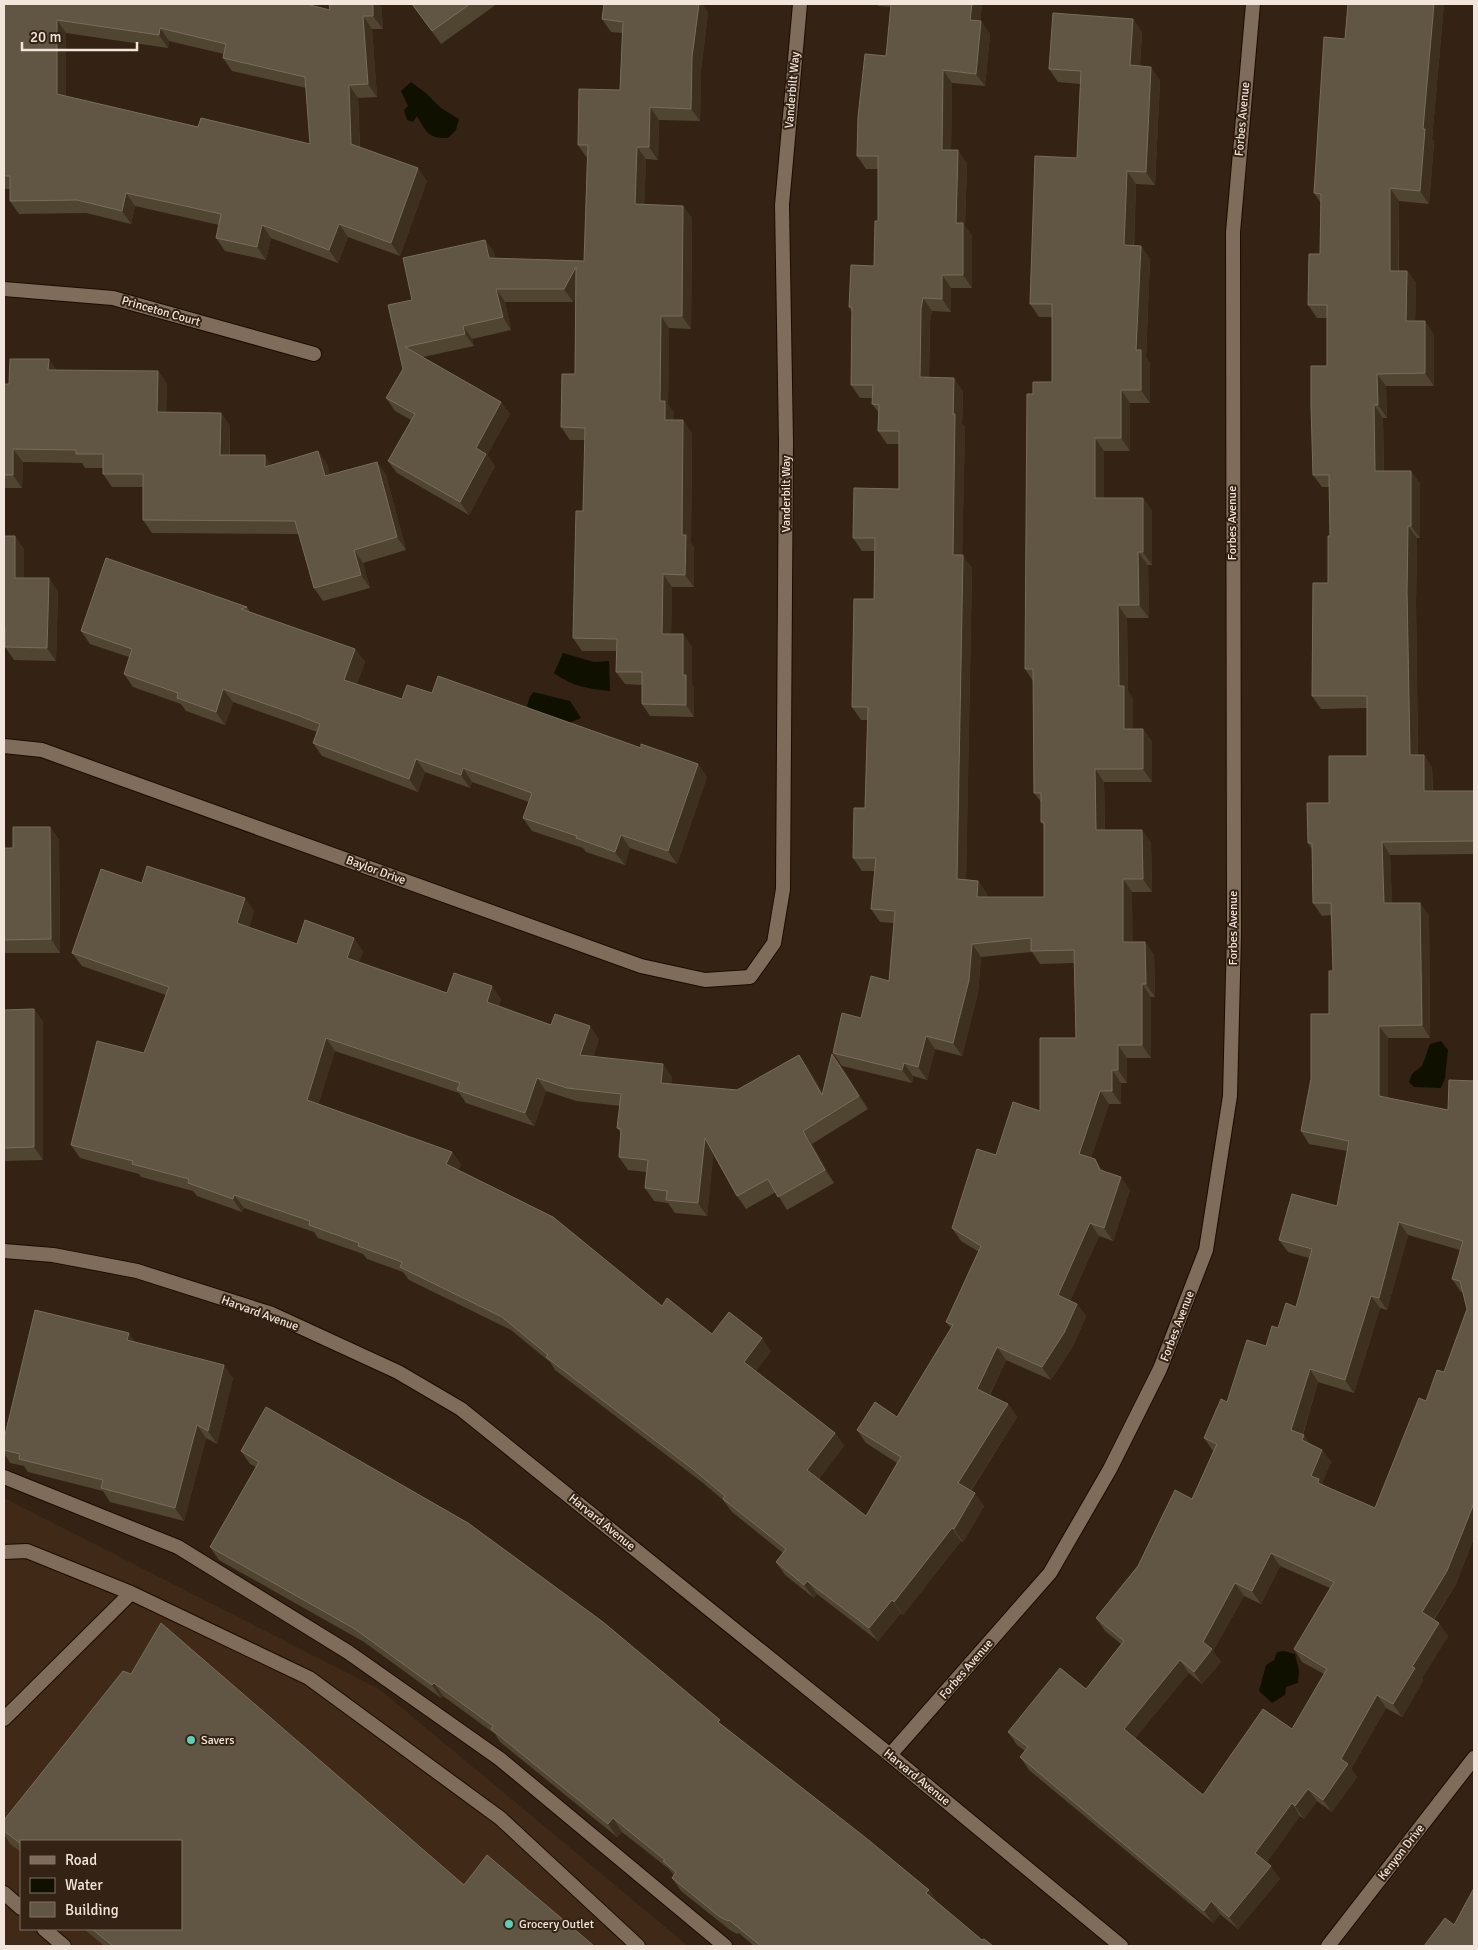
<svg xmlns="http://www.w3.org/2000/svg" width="1478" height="1950" font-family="Signika,sans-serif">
<rect width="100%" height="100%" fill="#342314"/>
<path fill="#402916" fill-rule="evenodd" d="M 4,1498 L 379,1689 L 688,1946 L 4,1946 ZM 21,1841 L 181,1841 L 181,1929 L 21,1929 Z"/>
<path fill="#101001" d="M 411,82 L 427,94 L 441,108 L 459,119 L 456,130 L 448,138 C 429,139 426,132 417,116 L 413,122 L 407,120 L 404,110 L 408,106 L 401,91 Z
M 563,653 L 594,662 L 609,661 L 610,691 C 589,689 571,686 554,673 Z
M 534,692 L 570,701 L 581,718 L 562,726 L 534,716 L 527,706 L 530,696 Z
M 1441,1041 L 1448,1050 L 1445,1078 L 1441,1088 L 1414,1087 L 1409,1082 L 1412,1074 L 1422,1066 L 1430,1044 Z
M 1284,1651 L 1295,1654 L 1299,1671 L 1298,1683 L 1286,1687 L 1285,1695 L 1272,1703 L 1259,1691 L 1266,1665 L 1274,1660 L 1277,1652 Z"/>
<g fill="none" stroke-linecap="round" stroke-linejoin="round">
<g stroke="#1b0c01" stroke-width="16">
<path id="service" d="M 4,1477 L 178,1547 L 348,1652 L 500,1759 L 725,1946
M 4,1552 L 27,1551 L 131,1593
M 4,1719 L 131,1593 L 309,1678 L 500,1818 L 638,1946
M 4,1893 L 21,1908
M 44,1929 L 64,1946"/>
</g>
<g stroke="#1b0c01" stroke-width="16">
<path id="minor" d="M 4,289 L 113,298 L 314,354
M 4,746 L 42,750 L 641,966 L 705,980 L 750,977 L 774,943 L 783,889 L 786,442 L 782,205 L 800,4
M 4,1251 L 53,1255 L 137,1271 L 272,1314 L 398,1372 L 461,1409 L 890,1755 L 1121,1946
M 890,1755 L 1050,1573 L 1110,1469 L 1160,1369 L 1206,1250 L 1230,1096 L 1234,935 L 1233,232 L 1253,4
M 1328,1946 L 1474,1758"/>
</g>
<use href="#service" stroke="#806c5b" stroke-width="14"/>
<use href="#minor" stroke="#806c5b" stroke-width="14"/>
</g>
<path fill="#4f4531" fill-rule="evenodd" d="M 4,4 L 330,10 L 381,4 L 383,29 L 372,29 L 377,97 L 358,98 L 360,147 L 427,181 L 400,256 L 348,237 L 338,263 L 271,238 L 266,260 L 225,251 L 216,238 L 219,225 L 135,206 L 131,224 L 86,213 L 19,214 L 10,201 L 10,189 L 4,189 ZM 66,33 L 168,48 L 169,41 L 224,54 L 223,58 L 232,71 L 306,88 L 310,144 L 198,127 L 66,96 Z
M 412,4 L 497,4 L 441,44 Z
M 601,4 L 702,4 L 708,13 L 701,70 L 700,121 L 659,120 L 658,160 L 646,159 L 644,205 L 683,206 L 692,218 L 691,329 L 669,328 L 668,405 L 674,413 L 674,420 L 692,433 L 691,543 L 694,547 L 694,587 L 672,587 L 671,634 L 683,634 L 692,647 L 692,684 L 694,688 L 694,717 L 650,716 L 642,704 L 642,685 L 625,684 L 616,672 L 616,651 L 582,651 L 573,638 L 583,511 L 585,440 L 570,440 L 561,427 L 575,374 L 576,296 L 573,302 L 505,302 L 511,330 L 472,339 L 474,346 L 423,357 L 510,414 L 487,455 L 495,466 L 469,515 L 397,473 L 388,461 L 411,420 L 395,411 L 386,398 L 403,369 L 412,300 L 485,240 L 494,252 L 495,258 L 584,261 L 587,158 L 578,145 L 620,90 L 622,33 L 611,32 L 602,19 L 604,6 Z
M 877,4 L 982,4 L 980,21 L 990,34 L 985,86 L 952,83 L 951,150 L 967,163 L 965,226 L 972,236 L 972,288 L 951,288 L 951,312 L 932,311 L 930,322 L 929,377 L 963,391 L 962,424 L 965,427 L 962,555 L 972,568 L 966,879 L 978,881 L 987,894 L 987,897 L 1044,897 L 1044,825 L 1041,822 L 1041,802 L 1034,793 L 1033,681 L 1025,669 L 1033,394 L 1052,382 L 1052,317 L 1039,317 L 1030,304 L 1077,158 L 1080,84 L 1058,82 L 1049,69 L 1133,19 L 1142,32 L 1140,66 L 1160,80 L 1155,185 L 1136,184 L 1134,246 L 1141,246 L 1150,259 L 1146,357 L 1150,363 L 1150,403 L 1130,403 L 1130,451 L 1104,451 L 1104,498 L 1143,498 L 1152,511 L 1152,565 L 1148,565 L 1149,618 L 1127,618 L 1128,691 L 1133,699 L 1133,729 L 1143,729 L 1152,742 L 1152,782 L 1104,782 L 1105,830 L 1142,830 L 1151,843 L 1152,892 L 1132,892 L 1132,942 L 1145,942 L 1154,955 L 1155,997 L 1151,997 L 1151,1058 L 1127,1058 L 1127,1083 L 1121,1083 L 1121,1104 L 1109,1104 L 1091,1158 L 1104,1171 L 1130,1190 L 1113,1241 L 1099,1236 L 1070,1301 L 1077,1304 L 1086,1316 L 1073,1346 L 1051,1380 L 1006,1360 L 990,1395 L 1008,1404 L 1017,1417 L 971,1491 L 984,1506 L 963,1542 L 961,1541 L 903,1615 L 901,1613 L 878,1641 L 817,1594 L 814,1598 L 785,1575 L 776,1562 L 783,1553 L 732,1512 L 723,1500 L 703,1483 L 555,1370 L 550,1362 L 511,1330 L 409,1280 L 403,1272 L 367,1259 L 363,1254 L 318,1238 L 314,1232 L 244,1208 L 242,1212 L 197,1196 L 193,1191 L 141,1177 L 139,1174 L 80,1158 L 71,1145 L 144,1053 L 166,995 L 82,966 L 72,953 L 142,883 L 254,911 L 249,927 L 297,944 L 363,951 L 359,962 L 447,993 L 501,999 L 499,1006 L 551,1025 L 599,1039 L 593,1057 L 672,1077 L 671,1084 L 737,1090 L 799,1055 L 808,1068 L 823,1093 L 842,1067 L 868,1109 L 812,1144 L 834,1183 L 787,1210 L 776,1192 L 746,1209 L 737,1196 L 713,1154 L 707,1216 L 675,1213 L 668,1203 L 654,1201 L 645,1188 L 646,1172 L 628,1170 L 619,1157 L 621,1133 L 617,1128 L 620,1106 L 576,1101 L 546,1091 L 534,1126 L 466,1103 L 459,1093 L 335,1051 L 318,1105 L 452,1152 L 461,1165 L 458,1170 L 662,1306 L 712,1334 L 771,1351 L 756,1371 L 835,1433 L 844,1446 L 819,1479 L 866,1516 L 897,1463 L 866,1443 L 857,1430 L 897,1417 L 951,1328 L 946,1322 L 979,1252 L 961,1241 L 952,1228 L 996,1155 L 1040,1111 L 1076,1038 L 1074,963 L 1040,964 L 1032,952 L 981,957 L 978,993 L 962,1056 L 935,1049 L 927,1080 L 913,1076 L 912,1083 L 842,1066 L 833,1053 L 889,981 L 894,923 L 880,922 L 871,909 L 875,871 L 862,871 L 853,858 L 865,808 L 868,720 L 861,720 L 852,707 L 874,599 L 875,551 L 862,551 L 853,538 L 899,489 L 899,444 L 887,444 L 878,431 L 879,413 L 872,404 L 873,398 L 860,398 L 851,385 L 852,312 L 849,307 L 874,266 L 878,221 L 878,169 L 866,169 L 857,156 L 886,56 L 891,7 L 878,6 Z
M 1348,4 L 1444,4 L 1432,139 L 1434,142 L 1429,204 L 1399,201 L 1399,271 L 1407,271 L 1416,283 L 1415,321 L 1434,334 L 1434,386 L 1386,386 L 1387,418 L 1383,418 L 1384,471 L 1420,483 L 1420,538 L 1417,538 L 1416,604 L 1418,755 L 1424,755 L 1432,768 L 1433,791 L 1474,791 L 1474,854 L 1390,855 L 1392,903 L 1420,903 L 1429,916 L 1430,1038 L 1388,1038 L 1388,1098 L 1448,1110 L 1474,1081 L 1474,1538 L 1456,1584 L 1434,1620 L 1448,1636 L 1422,1678 L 1423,1681 L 1402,1717 L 1386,1708 L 1351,1769 L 1357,1777 L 1332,1812 L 1317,1801 L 1304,1819 L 1300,1816 L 1267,1862 L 1280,1879 L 1238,1929 L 1220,1914 L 1213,1923 L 1029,1770 L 1020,1757 L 1025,1751 L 1017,1745 L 1008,1732 L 1086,1689 L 1121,1644 L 1105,1631 L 1096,1618 L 1192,1499 L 1213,1451 L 1204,1438 L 1227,1402 L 1278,1328 L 1296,1307 L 1309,1258 L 1288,1252 L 1279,1240 L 1337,1206 L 1347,1151 L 1309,1144 L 1301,1131 L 1329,1014 L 1333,971 L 1332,915 L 1322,916 L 1313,903 L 1312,849 L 1308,843 L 1329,803 L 1367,756 L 1367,708 L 1321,709 L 1312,696 L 1328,583 L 1330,536 L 1330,487 L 1322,487 L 1313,475 L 1327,366 L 1327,318 L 1317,318 L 1308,305 L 1320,254 L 1321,203 L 1314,193 L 1345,39 ZM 1408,1235 L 1460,1250 L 1452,1279 L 1461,1292 L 1463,1292 L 1467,1309 L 1444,1372 L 1426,1401 L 1375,1508 L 1323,1485 L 1322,1483 L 1331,1462 L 1322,1450 L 1310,1444 L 1303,1435 L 1318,1382 L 1354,1393 L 1380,1308 L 1387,1310 ZM 1280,1566 L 1330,1588 L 1294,1649 L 1302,1662 L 1324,1674 L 1292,1729 L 1203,1795 L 1135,1738 L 1189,1673 L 1202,1684 L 1221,1662 L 1213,1651 L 1244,1596 L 1261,1604 Z
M 56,370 L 158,371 L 167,384 L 166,412 L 221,413 L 230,426 L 230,455 L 272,465 L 327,464 L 330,475 L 377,462 L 386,475 L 406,550 L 363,563 L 370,588 L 323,601 L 314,588 L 299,534 L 152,533 L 143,520 L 143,487 L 112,487 L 103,474 L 103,468 L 85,468 L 82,463 L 23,462 L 22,488 L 4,488 L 4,384 L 9,384 Z
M 4,536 L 24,549 L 24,578 L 58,591 L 56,661 L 14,660 L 5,647 L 5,641 L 4,641 Z
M 247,607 L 250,612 L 355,649 L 365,662 L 357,684 L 402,699 L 432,693 L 641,748 L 698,764 L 707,777 L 677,864 L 630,848 L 625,865 L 586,852 L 583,848 L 532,831 L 523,818 L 529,802 L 472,782 L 470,788 L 425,772 L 418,792 L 322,756 L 313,743 L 317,732 L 233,702 L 225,725 L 186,711 L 181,704 L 133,687 L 124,674 L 129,657 L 90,644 L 81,631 Z
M 50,827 L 59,840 L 60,953 L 4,953 L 4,848 L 13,848 Z
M 34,1009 L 43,1022 L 43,1160 L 4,1161 L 4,1010 Z
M 135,1342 L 233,1378 L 217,1444 L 206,1438 L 184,1521 L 110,1502 L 103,1491 L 28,1472 L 24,1466 L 10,1463 L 4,1453 L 4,1439 Z
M 241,1451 L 725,1727 L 929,1890 L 936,1901 L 982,1940 L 993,1946 L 754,1946 L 739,1933 L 737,1934 L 730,1930 L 681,1891 L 672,1878 L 674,1875 L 669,1869 L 622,1832 L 617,1837 L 500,1742 L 495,1734 L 443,1696 L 441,1698 L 364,1642 L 219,1560 L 210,1547 L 256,1467 L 250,1464 Z
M 4,1820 L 464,1885 L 594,1946 L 104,1946 L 84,1929 L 181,1929 L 21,1841 L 21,1852 L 10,1844 L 4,1834 Z"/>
<path fill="#3d301e" d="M 373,4 L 381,4 L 383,29 L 373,16 Z
M 699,4 L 702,4 L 708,13 L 701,70 L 700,121 L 691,109 L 692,57 Z
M 972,4 L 982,4 L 979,33 L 970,20 Z
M 1434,4 L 1444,4 L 1432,139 L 1434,142 L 1429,204 L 1420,191 L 1423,129 Z
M 363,16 L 372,29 L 377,97 L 368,84 Z
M 1133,19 L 1142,32 L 1139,78 L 1130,65 Z
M 57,20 L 66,33 L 66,107 L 57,94 Z
M 981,21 L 990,34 L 985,86 L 976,74 Z
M 160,28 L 169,41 L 168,48 L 159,35 Z
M 1151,67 L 1160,80 L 1155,185 L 1146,172 Z
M 943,70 L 952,83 L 951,163 L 942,150 Z
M 349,85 L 358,98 L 360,157 L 351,144 Z
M 650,107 L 659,120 L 658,160 L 649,147 Z
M 637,147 L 646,159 L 644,217 L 635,204 Z
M 958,150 L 967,163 L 965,226 L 972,236 L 972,288 L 963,275 L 956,223 Z
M 418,168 L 427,181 L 400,256 L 391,243 Z
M 1127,171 L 1136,184 L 1133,258 L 1124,245 Z
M 1390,188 L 1399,201 L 1398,283 L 1390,271 Z
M 126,193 L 135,206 L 131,224 L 122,211 Z
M 683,206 L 692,218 L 691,329 L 682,316 Z
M 339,224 L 348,237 L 338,263 L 329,250 Z
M 262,225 L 271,238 L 266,260 L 257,247 Z
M 485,240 L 494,252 L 498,271 L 489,258 Z
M 1141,246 L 1150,259 L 1146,357 L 1150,363 L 1150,403 L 1141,390 L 1136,350 Z
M 576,267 L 585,279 L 573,302 L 564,289 Z
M 1407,271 L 1416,283 L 1415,334 L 1406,321 Z
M 942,275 L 951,288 L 951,312 L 942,299 Z
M 496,289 L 505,302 L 511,330 L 503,317 Z
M 923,298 L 932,311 L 930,322 L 929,390 L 920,377 L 921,309 Z
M 661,316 L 669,328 L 668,405 L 674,413 L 674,433 L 665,420 L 660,401 Z
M 1425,321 L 1434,334 L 1434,386 L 1425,373 Z
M 463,326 L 472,339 L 474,346 L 465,334 Z
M 49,359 L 58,372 L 48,370 Z
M 158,371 L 167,384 L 166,425 L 157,412 Z
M 1377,374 L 1386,386 L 1387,418 L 1378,405 Z
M 954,378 L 963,391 L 962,424 L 965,427 L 962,568 L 953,555 Z
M 1121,390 L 1130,403 L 1130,451 L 1121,438 Z
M 501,402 L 510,414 L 487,455 L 495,466 L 469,515 L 460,502 L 476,448 Z
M 1374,405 L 1383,418 L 1384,484 L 1375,471 Z
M 221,413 L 230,426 L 229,468 L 220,455 Z
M 683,420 L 692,433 L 691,543 L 694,547 L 694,587 L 685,575 L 682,535 Z
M 1095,438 L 1104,451 L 1104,511 L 1095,498 Z
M 13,449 L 23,462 L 22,488 L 13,475 Z
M 318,451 L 327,464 L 335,489 L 325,476 Z
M 265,455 L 274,469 L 265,467 Z
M 377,462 L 386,475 L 406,550 L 397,537 Z
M 1411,471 L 1420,483 L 1420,538 L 1411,526 Z
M 1143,498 L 1152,511 L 1152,565 L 1143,552 Z
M 1408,526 L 1417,538 L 1416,604 L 1418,768 L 1410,755 L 1407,591 Z
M 15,536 L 24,549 L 24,591 L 15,578 Z
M 354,550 L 363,563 L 370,588 L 361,575 Z
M 1138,552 L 1148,565 L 1149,618 L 1139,605 Z
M 963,555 L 972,568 L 966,892 L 957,879 Z
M 663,574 L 672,587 L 671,647 L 662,634 Z
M 49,578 L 58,591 L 56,661 L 47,648 Z
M 1118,605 L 1127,618 L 1128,691 L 1133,699 L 1133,742 L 1124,729 L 1119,686 Z
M 683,634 L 692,647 L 692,684 L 694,688 L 694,717 L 686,705 L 683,675 Z
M 355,649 L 365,662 L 354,693 L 344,680 Z
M 223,689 L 233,702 L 225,725 L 216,712 Z
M 1143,729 L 1152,742 L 1152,782 L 1143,769 Z
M 1424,755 L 1432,768 L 1433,804 L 1424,791 Z
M 416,759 L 425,772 L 418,792 L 409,779 Z
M 698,764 L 707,777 L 677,864 L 668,851 Z
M 463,768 L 472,782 L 470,788 L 461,775 Z
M 1095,769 L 1104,782 L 1105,843 L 1096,830 Z
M 50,827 L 59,840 L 60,953 L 51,939 Z
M 1142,830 L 1151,843 L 1152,892 L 1143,879 Z
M 621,835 L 630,848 L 625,865 L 615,852 Z
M 1382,842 L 1390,855 L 1393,916 L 1384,903 Z
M 1123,879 L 1132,892 L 1133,955 L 1123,942 Z
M 978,881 L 987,894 L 986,910 L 977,897 Z
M 245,898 L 254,911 L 246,936 L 237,923 Z
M 1420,903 L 1429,916 L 1430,1038 L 1422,1025 Z
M 354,938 L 363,951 L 356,971 L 347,958 Z
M 1145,942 L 1154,955 L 1155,997 L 1146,984 Z
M 972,944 L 981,957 L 978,993 L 962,1056 L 953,1043 Z
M 1142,984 L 1151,997 L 1151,1058 L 1142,1045 Z
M 492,986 L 501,999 L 496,1015 L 487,1002 Z
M 34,1009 L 43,1022 L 43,1160 L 34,1147 Z
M 590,1026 L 599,1039 L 589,1068 L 580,1055 Z
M 1379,1026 L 1388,1038 L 1388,1109 L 1379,1096 Z
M 926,1036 L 935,1049 L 927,1080 L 918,1067 Z
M 326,1038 L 335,1051 L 316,1113 L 307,1100 Z
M 1118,1045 L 1127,1058 L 1127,1083 L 1118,1070 Z
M 832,1054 L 842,1067 L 868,1109 L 859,1096 Z
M 799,1055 L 808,1068 L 832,1108 L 822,1095 Z
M 904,1063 L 913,1076 L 912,1083 L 902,1070 Z
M 663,1064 L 672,1077 L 670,1096 L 661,1083 Z
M 1112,1070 L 1121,1083 L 1121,1104 L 1112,1091 Z
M 537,1078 L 546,1091 L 534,1126 L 525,1113 Z
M 1100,1091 L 1109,1104 L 1088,1167 L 1079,1154 Z
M 803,1131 L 812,1144 L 834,1183 L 825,1170 Z
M 705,1138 L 714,1151 L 707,1216 L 698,1203 Z
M 452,1152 L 461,1165 L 455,1177 L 446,1164 Z
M 1095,1159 L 1104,1172 L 1100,1170 Z
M 1121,1177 L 1130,1190 L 1113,1241 L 1104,1228 Z
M 234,1195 L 244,1208 L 242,1212 L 233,1199 Z
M 1399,1222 L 1408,1235 L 1387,1310 L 1379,1298 Z
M 1090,1223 L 1099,1236 L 1067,1308 L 1058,1295 Z
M 1371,1296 L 1380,1308 L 1354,1393 L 1345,1380 Z
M 1077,1304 L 1086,1316 L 1073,1346 L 1051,1380 L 1042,1367 Z
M 129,1333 L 138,1346 L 127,1340 Z
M 762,1338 L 771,1351 L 753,1375 L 744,1362 Z
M 997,1347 L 1006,1360 L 986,1402 L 977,1389 Z
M 224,1365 L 233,1378 L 217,1444 L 208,1431 Z
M 1310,1369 L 1318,1382 L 1300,1443 L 1291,1430 Z
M 1008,1404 L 1017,1417 L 967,1496 L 958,1483 Z
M 197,1425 L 206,1438 L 184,1521 L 175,1508 Z
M 835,1433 L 844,1446 L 816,1483 L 807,1470 Z
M 1304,1435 L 1313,1448 L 1302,1440 Z
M 1322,1450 L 1331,1462 L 1322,1483 L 1328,1492 L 1311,1476 Z
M 975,1493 L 984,1506 L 963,1542 L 954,1529 Z
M 1474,1503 L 1474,1538 L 1456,1584 L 1430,1625 L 1422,1612 Z
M 952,1528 L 961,1541 L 903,1615 L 894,1602 Z
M 1271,1553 L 1280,1566 L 1261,1604 L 1252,1591 Z
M 807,1581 L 817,1594 L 814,1598 L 804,1585 Z
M 1235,1583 L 1244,1596 L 1213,1651 L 1221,1662 L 1202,1684 L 1194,1672 L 1203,1642 Z
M 892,1600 L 901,1613 L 878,1641 L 869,1628 Z
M 1439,1623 L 1448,1636 L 1422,1678 L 1423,1681 L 1402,1717 L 1393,1704 L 1412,1667 Z
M 1180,1660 L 1189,1673 L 1133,1741 L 1124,1729 Z
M 434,1683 L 443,1696 L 441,1698 L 432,1685 Z
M 1377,1695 L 1386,1708 L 1351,1769 L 1357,1777 L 1332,1812 L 1323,1800 L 1341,1759 Z
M 1308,1789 L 1317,1801 L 1304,1819 L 1295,1806 Z
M 1292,1803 L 1300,1816 L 1264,1866 L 1255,1853 Z
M 613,1818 L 622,1832 L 617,1837 L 608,1824 Z
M 1271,1866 L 1280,1879 L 1238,1929 L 1229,1917 Z
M 929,1890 L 938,1903 L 926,1893 Z
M 1211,1901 L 1220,1914 L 1213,1923 L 1204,1911 Z"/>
<path fill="#615643" stroke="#776d5b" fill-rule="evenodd" d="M 4,4 L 306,4 L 330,10 L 329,4 L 373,4 L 373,16 L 363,16 L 368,84 L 349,85 L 351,144 L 418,168 L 391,243 L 339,224 L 329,250 L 262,225 L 257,247 L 216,238 L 221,214 L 126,193 L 122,211 L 77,200 L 10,201 L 10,176 L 4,176 ZM 57,20 L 159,35 L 160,28 L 226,44 L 223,58 L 305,77 L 310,144 L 201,118 L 198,127 L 57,94 Z
M 412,4 L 470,4 L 432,31 Z
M 604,4 L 699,4 L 692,57 L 691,109 L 650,107 L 649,147 L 637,147 L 635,204 L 683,206 L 682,316 L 661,316 L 660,401 L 665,401 L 665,420 L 683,420 L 682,535 L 686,535 L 685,575 L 663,574 L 662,634 L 683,634 L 683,675 L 686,675 L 686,705 L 642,704 L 642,672 L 616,672 L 617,639 L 573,638 L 576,511 L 583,511 L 585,428 L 561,427 L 562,374 L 575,374 L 576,267 L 564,289 L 496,289 L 503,317 L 463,326 L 465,334 L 405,347 L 501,402 L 476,448 L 486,454 L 460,502 L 388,461 L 415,414 L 386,398 L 403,369 L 388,305 L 412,300 L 403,258 L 485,240 L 489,258 L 584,261 L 588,145 L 578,145 L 579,89 L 620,90 L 623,22 L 602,19 Z
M 891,4 L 972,4 L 970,20 L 981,21 L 976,74 L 943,70 L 942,150 L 958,150 L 956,223 L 963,223 L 963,275 L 942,275 L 942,299 L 923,298 L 921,309 L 920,377 L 954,378 L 953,414 L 955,414 L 953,555 L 963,555 L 957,879 L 978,881 L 977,897 L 1044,897 L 1044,822 L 1041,822 L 1041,793 L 1034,793 L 1033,669 L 1025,669 L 1027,394 L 1033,394 L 1033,382 L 1052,382 L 1052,304 L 1030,304 L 1035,156 L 1077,158 L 1081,71 L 1049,69 L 1053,13 L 1133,19 L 1130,65 L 1151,67 L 1146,172 L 1127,171 L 1124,245 L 1141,246 L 1136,350 L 1141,350 L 1141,390 L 1121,390 L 1121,438 L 1095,438 L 1095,498 L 1143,498 L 1143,552 L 1138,552 L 1139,605 L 1118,605 L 1119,686 L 1124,686 L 1124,729 L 1143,729 L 1143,769 L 1095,769 L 1096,830 L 1142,830 L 1143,879 L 1123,879 L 1123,942 L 1145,942 L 1146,984 L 1142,984 L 1142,1045 L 1118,1045 L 1118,1070 L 1112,1070 L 1112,1091 L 1100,1091 L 1079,1154 L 1095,1159 L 1100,1170 L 1121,1177 L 1104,1228 L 1090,1223 L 1058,1295 L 1077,1304 L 1064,1333 L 1042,1367 L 997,1347 L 977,1389 L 1008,1404 L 958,1483 L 975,1493 L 954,1529 L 952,1528 L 894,1602 L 892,1600 L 869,1628 L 807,1581 L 804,1585 L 776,1562 L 786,1549 L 723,1499 L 725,1496 L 694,1470 L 546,1357 L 548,1355 L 502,1317 L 400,1267 L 402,1262 L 358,1246 L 359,1243 L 309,1225 L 310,1221 L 234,1195 L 233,1199 L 188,1183 L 189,1179 L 132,1164 L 133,1161 L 71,1145 L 97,1041 L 144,1053 L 169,987 L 72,953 L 101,869 L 142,883 L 147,866 L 245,898 L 237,923 L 297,944 L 305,920 L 354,938 L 347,958 L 447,993 L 454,973 L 492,986 L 487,1002 L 551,1025 L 555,1014 L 590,1026 L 580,1055 L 663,1064 L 661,1083 L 737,1090 L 799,1055 L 822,1095 L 832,1054 L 859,1096 L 803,1131 L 825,1170 L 778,1197 L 768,1179 L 737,1196 L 705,1138 L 698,1203 L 666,1200 L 667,1191 L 645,1188 L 648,1160 L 619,1157 L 621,1129 L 617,1128 L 621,1094 L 567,1088 L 537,1078 L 525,1113 L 457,1090 L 460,1083 L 326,1038 L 307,1100 L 452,1152 L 446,1164 L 553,1217 L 662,1306 L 667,1298 L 712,1334 L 729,1312 L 762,1338 L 744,1362 L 835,1433 L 807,1470 L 866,1516 L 901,1457 L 857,1430 L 875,1402 L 897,1417 L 953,1325 L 946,1322 L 981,1246 L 952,1228 L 977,1149 L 996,1155 L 1013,1102 L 1040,1111 L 1040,1038 L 1076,1038 L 1074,950 L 1031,951 L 1031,938 L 972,944 L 969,980 L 953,1043 L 926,1036 L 918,1067 L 904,1063 L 902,1070 L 833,1053 L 842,1013 L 861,1018 L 871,976 L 889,981 L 895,911 L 871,909 L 876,858 L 853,858 L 854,808 L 865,808 L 868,707 L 852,707 L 854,599 L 874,599 L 875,538 L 853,538 L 854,488 L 899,489 L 899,431 L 878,431 L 879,405 L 872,404 L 873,385 L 851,385 L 852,307 L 849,307 L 851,265 L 874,266 L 875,221 L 878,221 L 878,156 L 857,156 L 858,117 L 865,54 L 886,56 Z
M 1348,4 L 1434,4 L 1423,129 L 1425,129 L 1420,191 L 1390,188 L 1390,271 L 1407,271 L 1406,321 L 1425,321 L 1425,373 L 1377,374 L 1378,405 L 1374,405 L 1375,471 L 1411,471 L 1411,526 L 1408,526 L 1407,591 L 1410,755 L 1424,755 L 1424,791 L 1474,791 L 1474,841 L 1382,842 L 1384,903 L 1420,903 L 1422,1025 L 1379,1026 L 1379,1096 L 1448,1110 L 1449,1080 L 1474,1081 L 1474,1503 L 1447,1571 L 1422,1612 L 1439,1623 L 1412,1667 L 1415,1668 L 1393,1704 L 1377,1695 L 1341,1759 L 1348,1764 L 1323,1800 L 1308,1789 L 1295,1806 L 1292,1803 L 1255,1853 L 1271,1866 L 1229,1917 L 1211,1901 L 1204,1911 L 1020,1757 L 1028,1747 L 1008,1732 L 1060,1668 L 1086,1689 L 1124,1641 L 1096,1618 L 1138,1566 L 1175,1490 L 1192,1499 L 1217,1444 L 1204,1438 L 1221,1399 L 1227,1402 L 1247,1340 L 1266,1346 L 1272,1326 L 1278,1328 L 1286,1303 L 1296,1307 L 1312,1249 L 1279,1240 L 1292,1194 L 1337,1206 L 1349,1141 L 1301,1131 L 1311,1079 L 1311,1014 L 1329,1014 L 1329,971 L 1333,971 L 1331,903 L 1313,903 L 1312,843 L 1308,843 L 1307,803 L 1329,803 L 1329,756 L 1367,756 L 1367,696 L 1312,696 L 1313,583 L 1328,583 L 1328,536 L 1330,536 L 1329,475 L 1313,475 L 1311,406 L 1311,366 L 1327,366 L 1327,305 L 1308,305 L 1309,254 L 1320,254 L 1321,194 L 1314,193 L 1324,37 L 1345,39 ZM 1399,1222 L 1463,1241 L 1452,1279 L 1460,1281 L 1467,1309 L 1444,1372 L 1437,1370 L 1426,1401 L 1419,1398 L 1375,1508 L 1318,1483 L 1319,1479 L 1311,1476 L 1322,1450 L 1302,1440 L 1304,1435 L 1291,1430 L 1310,1369 L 1345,1380 L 1371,1296 L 1379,1298 ZM 1271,1553 L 1334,1582 L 1294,1649 L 1327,1669 L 1292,1729 L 1263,1709 L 1203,1795 L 1124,1729 L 1180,1660 L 1194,1672 L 1212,1649 L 1203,1642 L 1235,1583 L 1252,1591 Z
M 10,359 L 49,359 L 48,370 L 158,371 L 157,412 L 221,413 L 220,455 L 265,455 L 265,467 L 318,451 L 325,476 L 377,462 L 397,537 L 354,550 L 361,575 L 314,588 L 295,521 L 143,520 L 143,474 L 103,474 L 103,454 L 76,454 L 76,450 L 13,449 L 13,475 L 4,475 L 4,384 L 9,384 Z
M 4,536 L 15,536 L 15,578 L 49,578 L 47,648 L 5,647 L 5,628 L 4,628 Z
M 106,558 L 247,607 L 241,609 L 355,649 L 344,680 L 402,699 L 407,685 L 432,693 L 438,676 L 641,748 L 641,744 L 698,764 L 668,851 L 621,835 L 615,852 L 576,838 L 577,836 L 523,818 L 532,793 L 463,768 L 461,775 L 416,759 L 409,779 L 313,743 L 320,724 L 297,715 L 223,689 L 216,712 L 177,698 L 178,693 L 124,674 L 132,649 L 81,631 Z
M 13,827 L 50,827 L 51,939 L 4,940 L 4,848 L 13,848 Z
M 34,1009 L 34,1147 L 4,1148 L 4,1010 Z
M 35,1310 L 129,1333 L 127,1340 L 224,1365 L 208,1431 L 197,1425 L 175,1508 L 101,1488 L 103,1480 L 19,1459 L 20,1454 L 4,1450 L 4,1439 Z
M 266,1407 L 468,1523 L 603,1622 L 720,1720 L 718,1722 L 866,1838 L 929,1890 L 926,1893 L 982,1940 L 984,1939 L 993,1946 L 761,1946 L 729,1920 L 728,1921 L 720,1917 L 672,1878 L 676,1872 L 663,1861 L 665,1860 L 613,1818 L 608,1824 L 491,1729 L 493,1726 L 434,1683 L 432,1685 L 355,1629 L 210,1547 L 259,1462 L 241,1451 Z
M 161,1623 L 464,1885 L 487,1855 L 594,1946 L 113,1946 L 92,1929 L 181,1929 L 181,1841 L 21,1841 L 21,1844 L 4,1831 L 4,1820 L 123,1671 L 131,1674 Z
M 1474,1888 L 1474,1946 L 1424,1946 L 1445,1918 L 1454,1925 Z"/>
<g fill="#5dceb9" stroke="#342314" stroke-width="2">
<circle cx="191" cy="1740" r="5"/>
<circle cx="509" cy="1924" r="5"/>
</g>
<g text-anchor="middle" stroke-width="4" stroke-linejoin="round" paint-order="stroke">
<g font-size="12" fill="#f1e5dc" stroke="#342314">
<text transform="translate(792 90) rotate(-85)" y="4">Vanderbilt Way</text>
<text transform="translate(1242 119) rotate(-85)" y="4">Forbes Avenue</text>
<text transform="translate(161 311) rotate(16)" y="4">Princeton Court</text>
<text transform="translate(786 494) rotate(-90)" y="4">Vanderbilt Way</text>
<text transform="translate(1232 523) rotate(-90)" y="4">Forbes Avenue</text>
<text transform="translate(376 870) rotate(20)" y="4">Baylor Drive</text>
<text transform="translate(1233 928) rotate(-90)" y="4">Forbes Avenue</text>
<text transform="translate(260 1313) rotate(20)" y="4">Harvard Avenue</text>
<text transform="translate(1177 1326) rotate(-69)" y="4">Forbes Avenue</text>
<text transform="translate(602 1522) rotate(39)" y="4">Harvard Avenue</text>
<text transform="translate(966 1669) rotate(-49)" y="4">Forbes Avenue</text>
<text transform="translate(917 1777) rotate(39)" y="4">Harvard Avenue</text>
<text transform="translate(1401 1852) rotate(-52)" y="4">Kenyon Drive</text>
</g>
<g font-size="12" fill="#f1e5dc" stroke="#342314" text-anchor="start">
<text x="201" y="1744">Savers</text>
<text x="519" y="1928">Grocery Outlet</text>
</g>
</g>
<rect width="1478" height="1950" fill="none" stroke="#f1e5dc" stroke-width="10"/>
<rect x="20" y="1840" width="162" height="90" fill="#342314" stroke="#807164"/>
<rect x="30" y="1856" width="25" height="8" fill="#806c5b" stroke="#807164"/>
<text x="65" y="1865" font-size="15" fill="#f1e5dc">Road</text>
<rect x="30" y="1878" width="25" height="15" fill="#101001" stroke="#807164"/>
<text x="65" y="1890" font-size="15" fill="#f1e5dc">Water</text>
<rect x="30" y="1902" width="25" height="15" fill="#615643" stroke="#807164"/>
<text x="65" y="1915" font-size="15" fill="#f1e5dc">Building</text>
<path d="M22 42v8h115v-8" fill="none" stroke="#f1e5dc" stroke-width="2.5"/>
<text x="30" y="42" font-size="15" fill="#f1e5dc" stroke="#342314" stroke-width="4" paint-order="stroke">20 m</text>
</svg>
